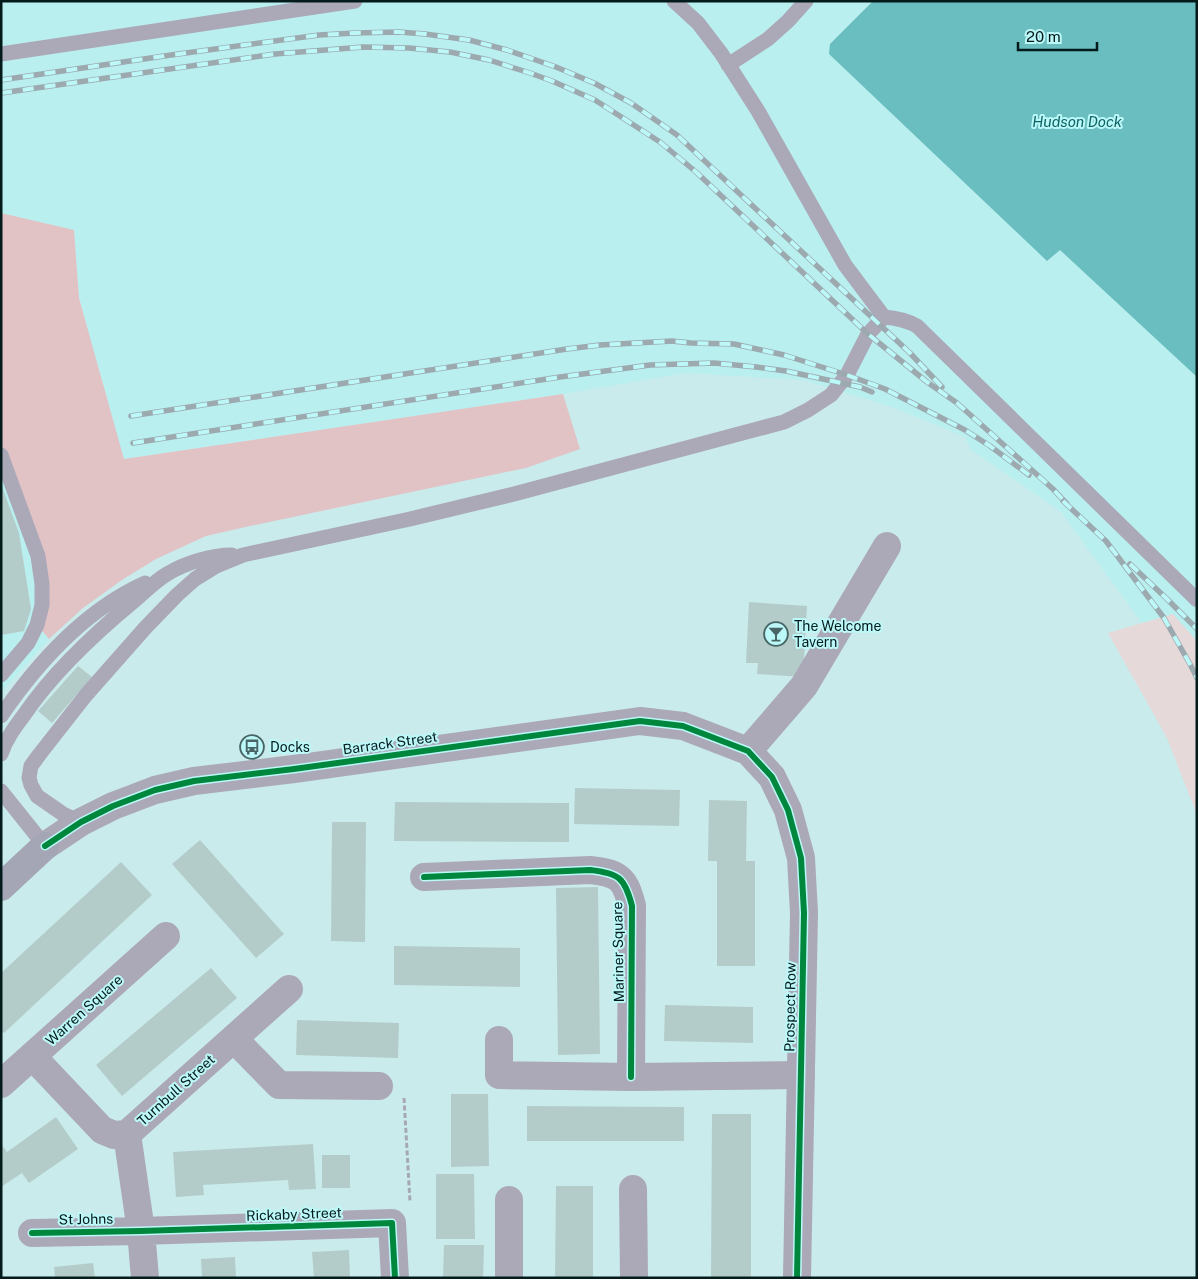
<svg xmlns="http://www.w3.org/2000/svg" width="1198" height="1279" font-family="'Public Sans',sans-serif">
<rect width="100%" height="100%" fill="#caebec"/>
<path fill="#baeff0" d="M 1,1 L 1197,1 L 1197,641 L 1173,614 L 1142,623 L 1060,511 L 971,450 L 965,437 L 892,407 L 803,380 L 686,373 L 563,394 L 123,459 L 79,298 L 74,230 L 1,213 Z
M 1,455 L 38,556 L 37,625 L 49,639 L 1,693 Z"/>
<path fill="#e6d9da" d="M 1173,614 L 1197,641 L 1197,815 L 1167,738 L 1108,633 Z"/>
<path fill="#e1c3c6" d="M 1,213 L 74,230 L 79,298 L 124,459 L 563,394 L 580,449 L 526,468 L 250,526 L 206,536 L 156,559 L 122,580 L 83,608 L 49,639 L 37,625 L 42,584 L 1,455 Z"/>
<path fill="#6bbebf" d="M 873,1 L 1197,1 L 1197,377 L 1060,250 L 1047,261 L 829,54 L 830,44 Z"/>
<path fill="#b3ccca" d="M 1,484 L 19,533 L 31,609 L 24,631 L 1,635 Z
M 749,602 L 807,606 L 803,677 L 757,674 L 758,663 L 746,663 Z
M 78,666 L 92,677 L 52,723 L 38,711 Z
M 575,788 L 680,790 L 679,826 L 574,824 Z
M 709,800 L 747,801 L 746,861 L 755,861 L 755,966 L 717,966 L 717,861 L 708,861 Z
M 395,802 L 569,803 L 569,842 L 394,841 Z
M 332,822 L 366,822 L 365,942 L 331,941 Z
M 200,840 L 284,934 L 256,958 L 172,864 Z
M 121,862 L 152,895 L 4,1033 L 1,1031 L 1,973 Z
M 598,887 L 600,1054 L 558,1055 L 556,888 Z
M 394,946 L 520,948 L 520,987 L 394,985 Z
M 211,968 L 237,998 L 122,1096 L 96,1065 Z
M 665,1005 L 753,1007 L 753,1043 L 664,1041 Z
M 297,1020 L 399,1023 L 398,1058 L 296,1055 Z
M 451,1094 L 488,1094 L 489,1166 L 451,1167 Z
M 527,1106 L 684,1107 L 684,1141 L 527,1141 Z
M 712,1114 L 751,1114 L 751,1278 L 711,1278 Z
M 56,1117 L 78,1149 L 29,1183 L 22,1173 L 1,1187 L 1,1144 L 7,1152 Z
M 313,1144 L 316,1189 L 289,1190 L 288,1180 L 203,1185 L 204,1195 L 176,1197 L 173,1152 Z
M 322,1155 L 350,1155 L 350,1188 L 322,1188 Z
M 436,1174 L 474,1174 L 475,1239 L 436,1239 Z
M 556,1186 L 593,1186 L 593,1278 L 555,1278 Z
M 444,1245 L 484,1245 L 483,1278 L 443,1278 Z
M 349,1250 L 350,1278 L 314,1278 L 312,1252 Z
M 235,1257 L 236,1278 L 202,1278 L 201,1259 Z
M 93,1263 L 95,1278 L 55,1278 L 54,1267 Z"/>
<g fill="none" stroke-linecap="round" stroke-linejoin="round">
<path stroke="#a5a8b2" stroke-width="3" stroke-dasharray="5 2.5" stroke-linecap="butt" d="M 404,1098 L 410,1202"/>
<path stroke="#aba8b7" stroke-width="15" d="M 674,1 L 698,23 L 721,53 L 758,111 L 845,265 L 884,317
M 1,54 L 355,1
M 728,65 L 768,39 L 788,21 L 806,1
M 1,455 L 38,556 L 42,584 L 42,605 L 37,625 L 28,643 L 1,675
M 1,716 C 38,662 85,610 145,583
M 1,754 C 6,739 15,727 24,715 C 54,671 94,634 134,601 C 145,592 155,581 167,574 C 185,563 211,555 232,555
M 1,791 L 45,846
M 81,822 L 63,814 L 37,796 L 31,785 L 29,778 L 31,766 L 39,755 L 86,695 L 146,627 L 177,595 L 195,579 L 216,566 L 243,555 L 410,519 L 514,494 L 784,422 L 808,410 L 831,395 L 847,375 L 868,334 L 884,317 C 897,318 906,320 917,326 L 1197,600"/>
<path stroke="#aba8b7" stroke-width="28" d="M 748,751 L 804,686 L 887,546
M 424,877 L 590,870 C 619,873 625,878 632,906 L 631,1077
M 234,1039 L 279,1085 L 379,1086
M 499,1040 L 499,1075 L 631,1077 L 801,1075
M 32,1056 L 102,1130 L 114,1135 L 127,1134
M 1,1084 L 166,936
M 633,1189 L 634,1278
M 509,1200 L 509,1278
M 32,1233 L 141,1231 L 392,1223 L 395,1278
M 145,1278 L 141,1231 L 127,1134 L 289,989"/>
<path stroke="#aba8b7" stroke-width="28" d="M 45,846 L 81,822 L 113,806 L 155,790 L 194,781 L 294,769 L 640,721 L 683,726 L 748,751 L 772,777 L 788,810 L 801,858 L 804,913 L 797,1278"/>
<path stroke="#a5a6b5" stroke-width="28" d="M 1,887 L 45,846"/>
<g stroke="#9caab0" stroke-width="5.5">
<path id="rail" d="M 1,80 L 171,55 L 319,35 L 355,33 L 399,32 L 425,34 L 469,40 L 507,50 L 556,67 L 594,83 L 631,103 L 677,135 L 910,353 L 942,387
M 1,93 L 275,54 L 363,47 L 409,48 L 450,52 L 489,60 L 530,73 L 552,81 L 595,100 L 660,142 L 696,172 L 868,334 L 927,382 L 957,403 L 1024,463 L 1053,489 L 1067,504
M 131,416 L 567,349 L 600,345 L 672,341 L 691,343 L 734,344 L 784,355 L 847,375 L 885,389 L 965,430 L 990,446 L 1029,475
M 133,443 L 560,377 L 650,365 L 714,363 L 756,367 L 786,371 L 860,387 L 872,392
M 1063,501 L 1106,541 L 1164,618 L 1191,666 L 1197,678
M 1130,564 L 1167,599 L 1197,629"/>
</g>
<use href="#rail" stroke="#bdf8f9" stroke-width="4" stroke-dasharray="11" stroke-linecap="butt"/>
<g stroke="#bdf8f9" stroke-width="9">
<path id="cycleway" d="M 45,846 L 81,822 L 113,806 L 155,790 L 194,781 L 294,769 L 640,721 L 683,726 L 748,751 L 772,777 L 788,810 L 801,858 L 804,913 L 797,1278
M 424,877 L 590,870 C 619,873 625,878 632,906 L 631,1077
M 32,1233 L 141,1231 L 392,1223 L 395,1278"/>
</g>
<use href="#cycleway" stroke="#00873e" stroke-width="6"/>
</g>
<defs>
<g id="bar-ring" transform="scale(1.25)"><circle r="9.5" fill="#bdf8f9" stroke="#496465" stroke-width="1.5"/><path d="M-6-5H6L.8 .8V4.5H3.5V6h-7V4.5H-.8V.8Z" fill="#496465"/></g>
<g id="bus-ring" transform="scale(1.25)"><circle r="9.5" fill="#bdf8f9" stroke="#496465" stroke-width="1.5"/><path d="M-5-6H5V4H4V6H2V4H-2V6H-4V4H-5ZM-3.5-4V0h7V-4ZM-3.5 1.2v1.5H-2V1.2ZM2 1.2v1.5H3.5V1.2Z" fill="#496465"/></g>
</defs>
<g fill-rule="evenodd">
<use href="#bar-ring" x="776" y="634"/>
<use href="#bus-ring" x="252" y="747"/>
</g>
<g text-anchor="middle" stroke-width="4" stroke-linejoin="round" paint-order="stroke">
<g font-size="14" fill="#041b1c" stroke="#bdf8f9" text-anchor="start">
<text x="794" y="631">The Welcome<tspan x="794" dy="16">Tavern</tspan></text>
<text x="270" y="752">Docks</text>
</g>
<g font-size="14" fill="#041b1c" stroke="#bdf8f9">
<text transform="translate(390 743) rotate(-8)" y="5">Barrack Street</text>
<text transform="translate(618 952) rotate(-91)" y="5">Mariner Square</text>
<text transform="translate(790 1007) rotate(-89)" y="5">Prospect Row</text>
<text transform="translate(84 1010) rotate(-42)" y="5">Warren Square</text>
<text transform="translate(176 1090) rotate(-42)" y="5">Turnbull Street</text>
<text transform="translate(294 1214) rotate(-2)" y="5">Rickaby Street</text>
<text transform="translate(86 1219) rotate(-1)" y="5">St Johns</text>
</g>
<g font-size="15" font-style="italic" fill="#0c6466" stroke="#bdf8f9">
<text x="1077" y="127">Hudson Dock</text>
</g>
</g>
<rect width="1198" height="1279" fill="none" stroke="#041b1c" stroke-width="5"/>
<path d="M1018 42v8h79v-8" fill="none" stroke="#041b1c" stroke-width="2.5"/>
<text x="1026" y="42" font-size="15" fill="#041b1c" stroke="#bdf8f9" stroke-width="4" paint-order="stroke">20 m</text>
</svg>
